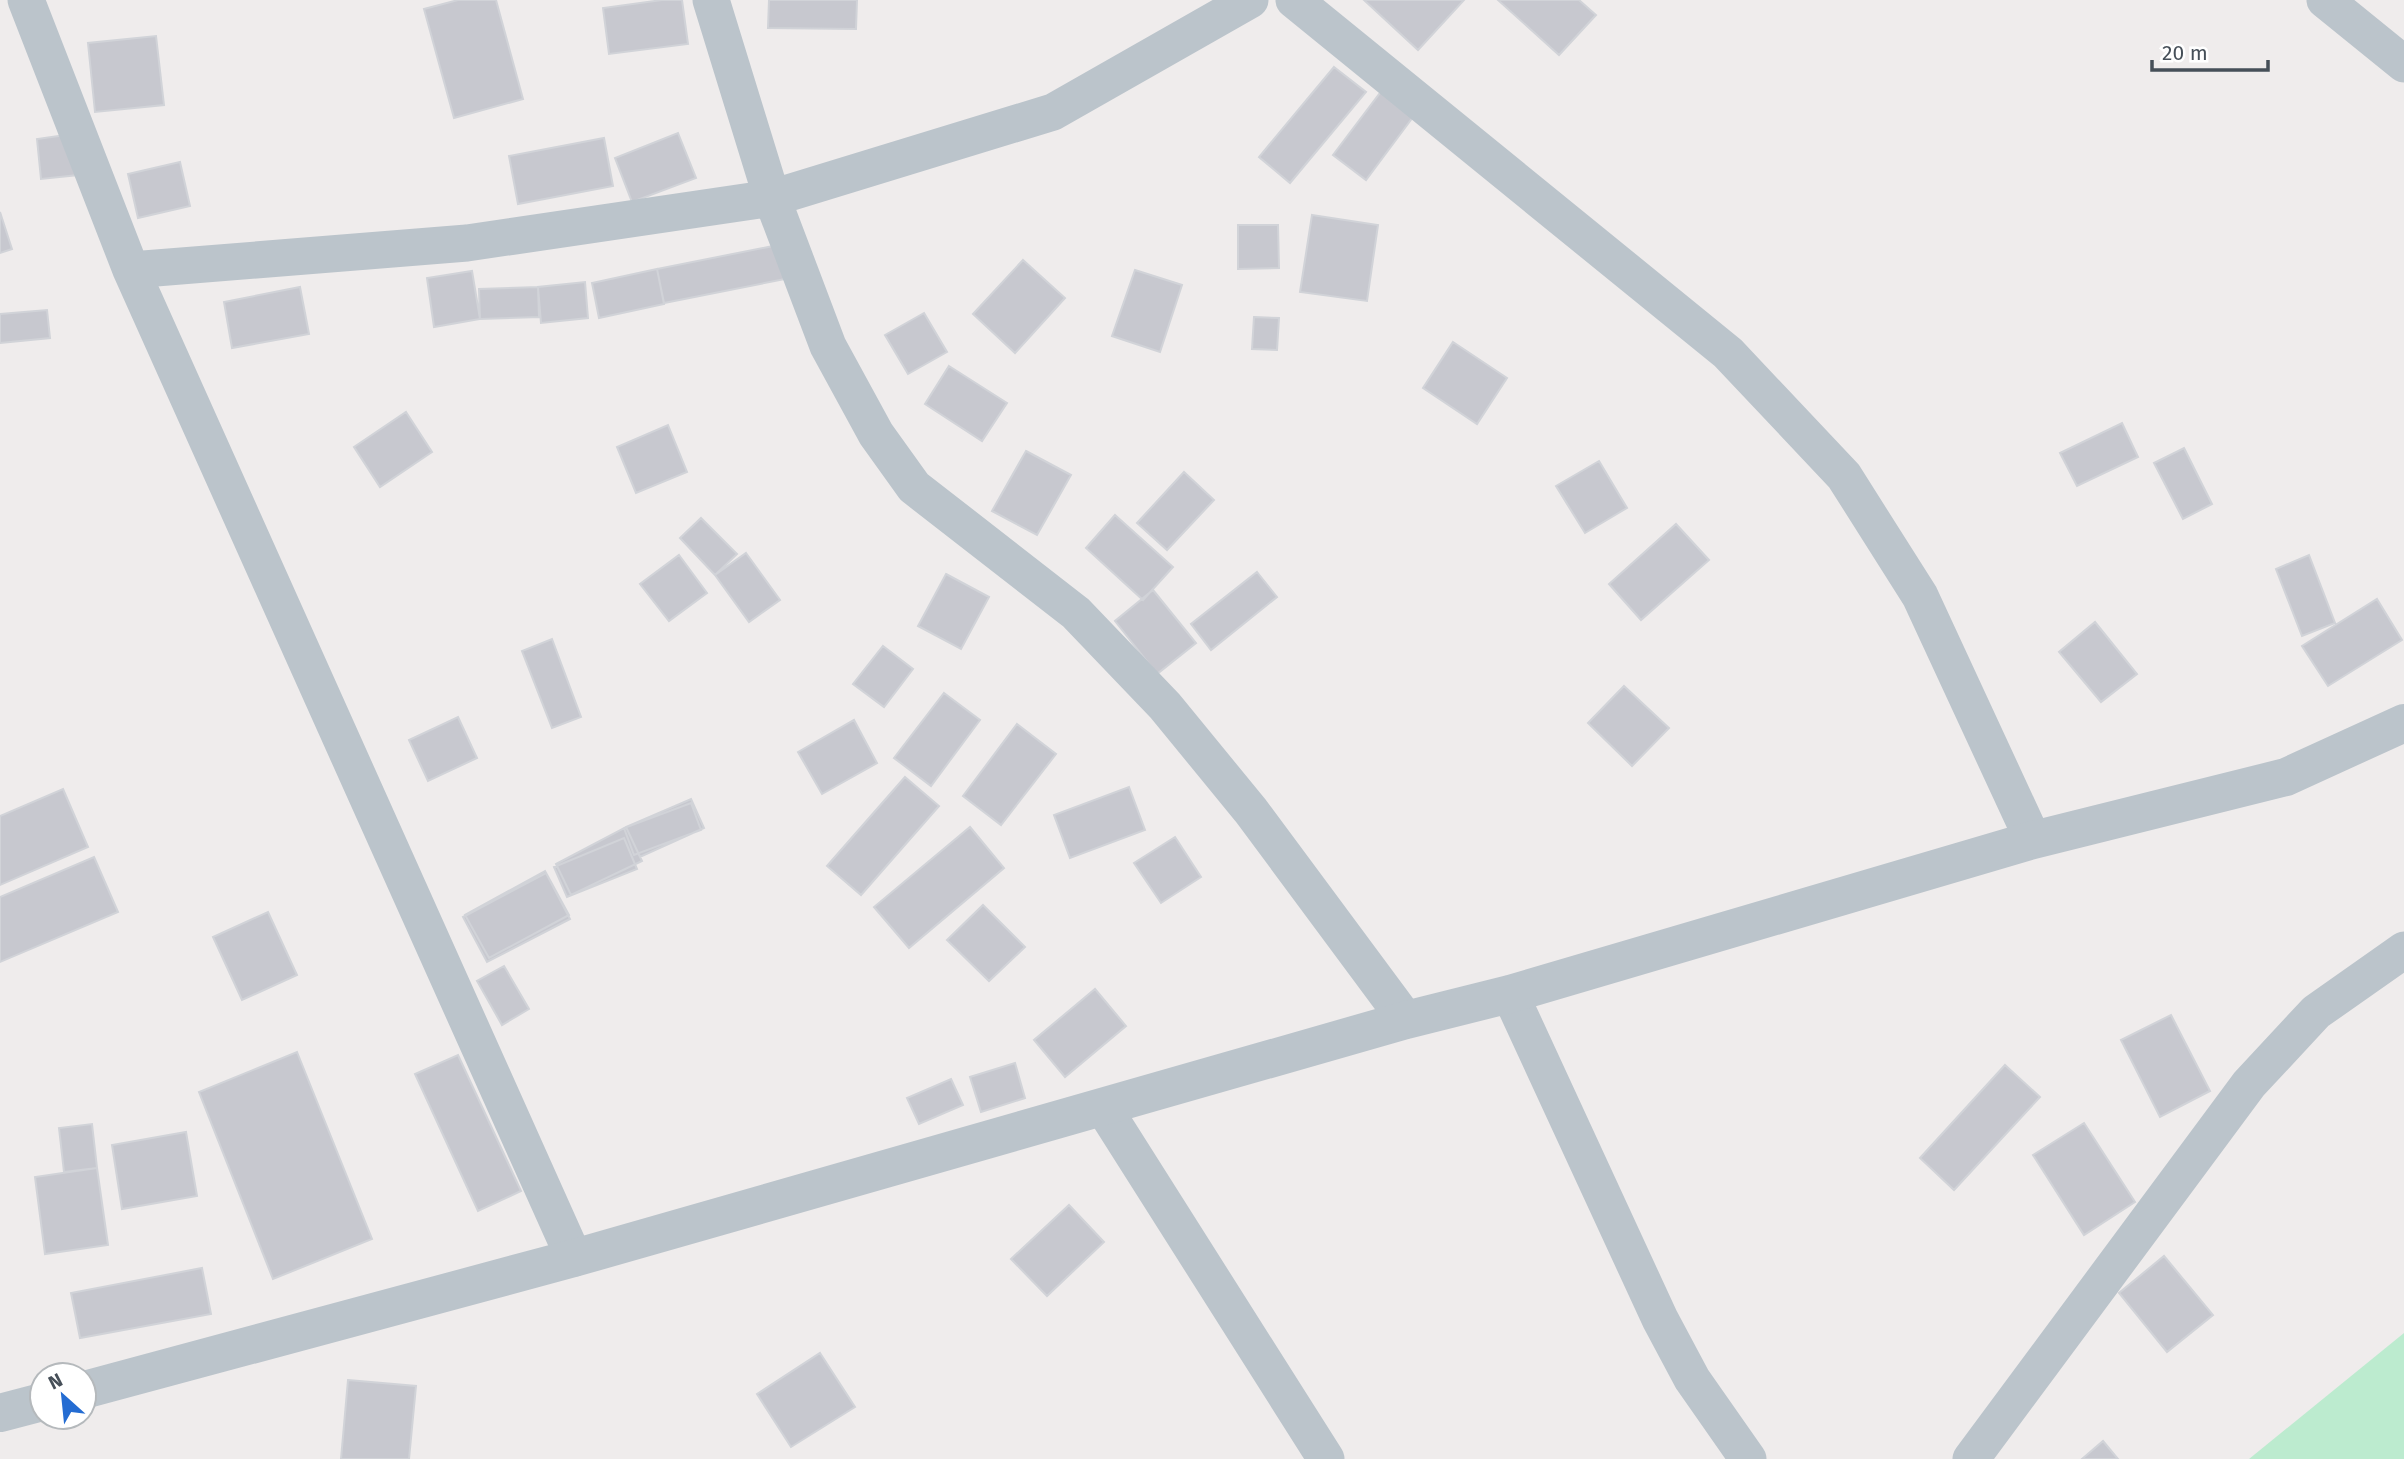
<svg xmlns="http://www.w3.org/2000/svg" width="2404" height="1459" font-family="'Fira Sans',sans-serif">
<rect width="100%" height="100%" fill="#efecec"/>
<path fill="#bcebcf" d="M 2404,1333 L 2404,1459 L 2249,1459 Z"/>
<path fill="#c7c8cf" stroke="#d1d3d8" stroke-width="2" d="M 458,0 L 496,0 L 523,99 L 454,118 L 424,9 Z
M 662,0 L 682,0 L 688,44 L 609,54 L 603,8 Z
M 769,0 L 857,0 L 856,29 L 768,28 Z
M 1364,0 L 1464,0 L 1418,50 Z
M 1498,0 L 1579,0 L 1596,15 L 1559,55 Z
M 156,36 L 164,105 L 95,112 L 88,43 Z
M 1334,67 L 1366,92 L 1290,183 L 1259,157 Z
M 1383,89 L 1416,113 L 1366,180 L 1333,155 Z
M 678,133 L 696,178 L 632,202 L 615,158 Z
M 73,134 L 78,175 L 41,179 L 37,139 Z
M 604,138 L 613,186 L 518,204 L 509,156 Z
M 180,162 L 190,206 L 138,218 L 128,174 Z
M 0,212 L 12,249 L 0,253 Z
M 1312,215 L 1378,225 L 1367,301 L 1300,292 Z
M 1238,225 L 1278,225 L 1279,268 L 1238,269 Z
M 778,245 L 785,279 L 664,303 L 657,269 Z
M 1023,260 L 1065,298 L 1015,353 L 973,314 Z
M 657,269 L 664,304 L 599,318 L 592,283 Z
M 1135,270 L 1182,285 L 1160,352 L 1112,336 Z
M 472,271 L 480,319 L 434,327 L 427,278 Z
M 585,282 L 588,318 L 541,323 L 538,287 Z
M 300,287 L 309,334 L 232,348 L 224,302 Z
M 538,287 L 539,317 L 480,319 L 479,289 Z
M 47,310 L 50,338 L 0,343 L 0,314 Z
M 924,313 L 947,352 L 908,374 L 885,335 Z
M 1254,317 L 1279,318 L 1277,350 L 1252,349 Z
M 1453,342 L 1507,378 L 1477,424 L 1423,388 Z
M 949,366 L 1007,403 L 982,441 L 925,404 Z
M 406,412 L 432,452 L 380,487 L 354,447 Z
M 2122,423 L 2138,457 L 2077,486 L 2060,453 Z
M 668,425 L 687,472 L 636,493 L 617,447 Z
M 2184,448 L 2212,504 L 2183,519 L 2154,463 Z
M 1026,451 L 1071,475 L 1037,535 L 992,511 Z
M 1599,461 L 1627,508 L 1585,533 L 1556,486 Z
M 1184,472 L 1214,500 L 1167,550 L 1137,523 Z
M 1115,515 L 1173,567 L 1143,600 L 1086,548 Z
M 701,518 L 737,554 L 715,575 L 680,538 Z
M 1676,524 L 1709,560 L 1641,620 L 1609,584 Z
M 746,553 L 780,600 L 749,622 L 715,575 Z
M 679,555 L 707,593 L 669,621 L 640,584 Z
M 2309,555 L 2335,623 L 2302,636 L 2276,569 Z
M 1257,572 L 1277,597 L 1211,650 L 1191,624 Z
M 946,574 L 989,597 L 961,649 L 918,626 Z
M 1153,590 L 1196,643 L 1157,674 L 1115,621 Z
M 2377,599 L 2402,640 L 2328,686 L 2302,646 Z
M 2095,622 L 2137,674 L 2101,702 L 2059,652 Z
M 552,639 L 581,717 L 552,728 L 522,651 Z
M 883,646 L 913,669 L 884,707 L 853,684 Z
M 1624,686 L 1669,728 L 1632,766 L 1588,723 Z
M 944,693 L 980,720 L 931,786 L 894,758 Z
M 458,717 L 477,758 L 428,781 L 409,740 Z
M 854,720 L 877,763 L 822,794 L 798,752 Z
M 1017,724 L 1056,754 L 1001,825 L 963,796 Z
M 905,777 L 939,806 L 861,895 L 827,866 Z
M 1129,787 L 1145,830 L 1070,858 L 1054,815 Z
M 63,789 L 88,847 L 0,885 L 0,816 Z
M 691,799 L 704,828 L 640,857 L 626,827 Z
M 691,803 L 701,830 L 634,855 L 624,828 Z
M 626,827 L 642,861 L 571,895 L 556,864 Z
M 970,827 L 1004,868 L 909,948 L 874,907 Z
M 1175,837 L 1201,877 L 1161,903 L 1134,863 Z
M 624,838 L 637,869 L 567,897 L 554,867 Z
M 94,857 L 118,912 L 0,962 L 0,897 Z
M 545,871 L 569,915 L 489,958 L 465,915 Z
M 546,873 L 570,919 L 487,962 L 463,917 Z
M 983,905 L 1025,947 L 989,981 L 947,940 Z
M 268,912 L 297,975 L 242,1000 L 213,937 Z
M 504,966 L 529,1009 L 502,1025 L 477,981 Z
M 1095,989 L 1126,1026 L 1065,1077 L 1034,1040 Z
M 2171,1015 L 2210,1091 L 2160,1117 L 2121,1040 Z
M 297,1052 L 372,1239 L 273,1279 L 199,1092 Z
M 458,1055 L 521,1191 L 478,1211 L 415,1074 Z
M 1015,1063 L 1025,1098 L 981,1112 L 970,1077 Z
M 2005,1065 L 2040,1097 L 1954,1190 L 1920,1158 Z
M 951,1079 L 963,1105 L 919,1124 L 907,1098 Z
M 2084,1123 L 2135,1202 L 2084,1235 L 2033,1155 Z
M 92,1124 L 97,1168 L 64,1172 L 59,1128 Z
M 186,1132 L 197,1196 L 122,1209 L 112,1145 Z
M 97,1168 L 108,1245 L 45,1254 L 35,1177 Z
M 1069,1205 L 1104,1242 L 1047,1296 L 1011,1259 Z
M 2164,1256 L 2213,1315 L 2167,1352 L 2119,1293 Z
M 202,1268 L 211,1314 L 80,1338 L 71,1293 Z
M 820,1353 L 855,1407 L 791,1447 L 757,1394 Z
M 348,1380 L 416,1386 L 409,1459 L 341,1459 Z
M 2103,1441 L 2118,1459 L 2082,1459 Z"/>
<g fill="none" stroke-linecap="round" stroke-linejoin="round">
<path stroke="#bbc4cb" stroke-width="37" d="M 26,0 L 131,270 L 574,1258
M 711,0 L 772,198 L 828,346 L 876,434 L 914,487 L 1076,613 L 1165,706 L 1251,811 L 1406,1020
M 1294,0 L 1728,353 L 1844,476 L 1920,596 L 2033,840
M 2325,0 L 2404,64
M 131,270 L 467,243 L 772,198 L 1053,112 L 1250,0
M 1510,994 L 1660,1319 L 1692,1379 L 1748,1459
M 1103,1107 L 1326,1459
M 1971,1459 L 2249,1084 L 2316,1012 L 2404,950"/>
<path stroke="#bbc4cb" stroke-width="38" d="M 84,1390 L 574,1258 L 1406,1020 L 1510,994 L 2033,840 L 2286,777 L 2404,723
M 0,1413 L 42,1402"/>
</g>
<g transform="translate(63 1396) rotate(333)"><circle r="33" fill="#ffffff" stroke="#b5b9bc" stroke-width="2"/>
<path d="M0-5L12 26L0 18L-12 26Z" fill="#246cd2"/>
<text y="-10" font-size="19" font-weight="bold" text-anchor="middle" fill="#464f58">N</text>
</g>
<path d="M2152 60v10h116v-10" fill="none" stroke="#464f58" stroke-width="3.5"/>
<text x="2162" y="60" font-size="21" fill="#464f58" stroke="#ffffff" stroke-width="5" paint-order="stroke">20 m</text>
</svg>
